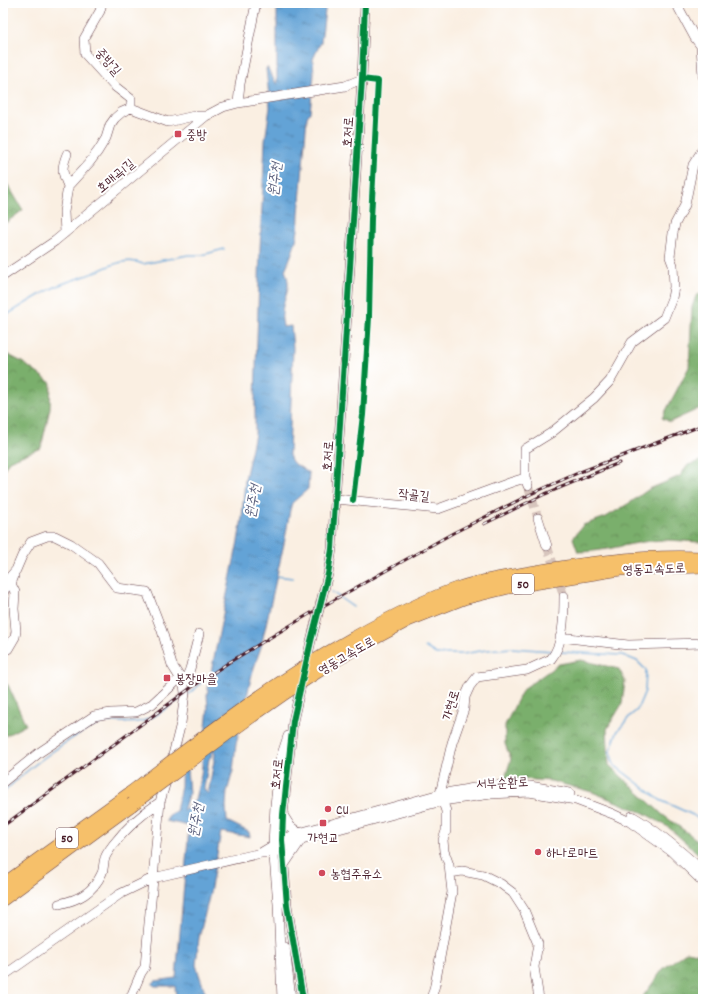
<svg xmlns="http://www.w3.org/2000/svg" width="706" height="1002" font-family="Dekko,'Poor Story',sans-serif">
<defs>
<pattern id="forest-crowns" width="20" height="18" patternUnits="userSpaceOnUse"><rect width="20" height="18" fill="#7aaf6c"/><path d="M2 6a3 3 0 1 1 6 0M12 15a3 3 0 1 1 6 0" fill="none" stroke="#668e59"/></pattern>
<pattern id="water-ripples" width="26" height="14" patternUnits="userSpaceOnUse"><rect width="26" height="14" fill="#63a3d6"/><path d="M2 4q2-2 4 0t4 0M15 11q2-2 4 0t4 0" fill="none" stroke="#5484ae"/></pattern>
</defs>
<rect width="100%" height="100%" fill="#fff"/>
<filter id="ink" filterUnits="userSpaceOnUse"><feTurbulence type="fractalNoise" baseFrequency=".025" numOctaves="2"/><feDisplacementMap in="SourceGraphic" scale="8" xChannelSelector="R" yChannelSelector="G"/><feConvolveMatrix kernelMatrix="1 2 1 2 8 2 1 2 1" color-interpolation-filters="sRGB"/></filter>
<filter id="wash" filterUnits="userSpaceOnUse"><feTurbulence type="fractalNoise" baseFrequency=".012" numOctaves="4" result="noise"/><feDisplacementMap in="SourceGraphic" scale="16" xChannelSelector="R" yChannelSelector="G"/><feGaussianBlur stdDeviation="0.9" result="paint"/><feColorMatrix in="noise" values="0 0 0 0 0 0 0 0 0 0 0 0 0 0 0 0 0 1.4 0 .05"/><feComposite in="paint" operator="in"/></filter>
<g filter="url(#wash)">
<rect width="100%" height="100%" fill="#faefe2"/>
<path fill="url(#forest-crowns)" stroke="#62674c" d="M 3,177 L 23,210 L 3,225 Z
M 703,291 L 703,407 L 670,422 L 662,418 L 689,367 L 692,307 L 696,296 Z
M 3,352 L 22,362 L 51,383 L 50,408 L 41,448 L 9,461 L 3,471 Z
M 703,460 L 703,542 C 690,542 676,540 663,540 C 634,541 607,552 578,552 L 573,538 L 583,525 L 606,517 L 631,502 L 649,489 L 680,476 L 688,465 Z
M 581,660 L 619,669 L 625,681 L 622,704 L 607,729 L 609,765 L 663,815 L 703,844 L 703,858 L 668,827 L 644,813 L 592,792 L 551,781 L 505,778 L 511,759 L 505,744 L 505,725 L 523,689 L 559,664 Z
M 3,680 L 8,685 L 26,725 L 3,737 Z
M 687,951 L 703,954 L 703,999 L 641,999 L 663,969 Z"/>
<path fill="url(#water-ripples)" stroke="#566180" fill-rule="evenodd" d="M 277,3 L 326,3 L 321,42 L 313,59 L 314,74 L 310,112 L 307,117 L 299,214 C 299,236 294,250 285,270 C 293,291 283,295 282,314 C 281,318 283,323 283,327 L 291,326 L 293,348 L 289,455 L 292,462 L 309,473 L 308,489 L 292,503 L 290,510 L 285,539 L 261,647 L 252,674 L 236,744 L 233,771 L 227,792 L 226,806 L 227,821 L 249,832 L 250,837 L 221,832 L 210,893 L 199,938 L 196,965 L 206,995 L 210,999 L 176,999 L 175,986 L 155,986 L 152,984 L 155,981 L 176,978 L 189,826 L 166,821 L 170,814 L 176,811 L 181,786 L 182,753 L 187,769 L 189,793 L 183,811 L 189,807 L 195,799 L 201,775 L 208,708 L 207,695 L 210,677 L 238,541 L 242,518 L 245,479 L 255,434 L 255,398 L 260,249 L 265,141 L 270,107 L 266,69 L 267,67 L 277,85 ZM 213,749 L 215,755 L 208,794 L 204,789 L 209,759 L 211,757 Z"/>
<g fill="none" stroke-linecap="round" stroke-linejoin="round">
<path stroke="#63a3d6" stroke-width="1.5" d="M 3,317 C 19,308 34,297 51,289 C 62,283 74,280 85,276 C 103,270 124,255 143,264 L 188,255 L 202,255 L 224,249
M 275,576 L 293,578
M 332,592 L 353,607
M 425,647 L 436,654 L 463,654 L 486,650 L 512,648 L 553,651
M 560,652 L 622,655 L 637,661 L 646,670 L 645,691 L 637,710 L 630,716 L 617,732 L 610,752 L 614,765 L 660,800 L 693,815 L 703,822
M 188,694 L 194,690 L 212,672
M 3,793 C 23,772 78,729 106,722 C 116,720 127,724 137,722 C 153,720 166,708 180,699"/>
</g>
</g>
<g filter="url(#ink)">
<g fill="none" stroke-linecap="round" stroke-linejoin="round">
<path stroke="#d7c5bd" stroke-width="9" stroke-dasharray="9 4.5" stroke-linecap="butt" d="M 528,486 L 538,518
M 547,546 L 564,596"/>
<g stroke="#643e46" stroke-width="10">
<path id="minor" d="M 102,3 L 100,11 L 84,39 L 85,54 L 113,85 L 131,99 L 131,108 L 168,122 L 194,116 L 206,116
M 676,3 L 695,38 L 701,46 L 703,76
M 238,103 L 240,84 L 256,3
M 67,154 C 61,169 62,172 68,186
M 65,233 L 64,212 L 68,186 L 89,163 L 98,151 L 106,138 L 110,125 L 115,118 L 122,112 L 131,108
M 3,276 L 55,241 L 206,116 L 223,107 L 238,103 L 345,86 L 362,79
M 525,478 L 525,449 L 551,433 L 594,398 L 610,381 L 632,342 L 664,318 L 672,298 L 674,287 L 673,265 L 670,257 L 673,233 L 675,224 L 685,205 L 693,165 L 703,149
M 336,499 L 438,509 L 512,482 L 525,478 L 528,486
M 538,518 L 547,546
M 3,594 L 9,578 L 16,570 L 22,556 L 31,542 L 47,536 L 55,536 L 71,544 L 98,563 L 117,588 L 147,592 L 162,631 L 172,665 L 184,684 L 185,693 L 181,723 L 171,763
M 560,637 L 628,645 L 703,643
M 8,649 L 15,637 L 16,631 L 14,609 L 15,592 L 11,584 L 14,576
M 184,684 L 190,669 L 199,634
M 3,782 L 40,752 L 94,716 L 111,713 L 136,712 L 152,704 L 180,678
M 283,815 L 290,826 L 299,833
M 632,816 C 658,831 681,851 703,871
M 262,852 L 282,840 L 299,833 L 440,794 L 491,785 L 530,786 L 570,793
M 284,865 L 301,840
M 450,873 L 462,871 L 483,875 L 501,884 L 513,893 L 524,910 L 538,944 L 534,967 L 539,999
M 59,904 C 78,900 93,893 102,873 C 104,869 103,863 105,858 C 106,854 110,849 113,845 C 126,828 142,814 160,802
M 285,947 L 291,999
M 3,976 L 120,894 L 153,878 L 261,853 L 273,853 L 302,839 L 442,801 L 491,794 L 529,792 L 576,800 L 613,814 L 630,822 L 671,851 L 703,882
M 130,999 L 141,973 L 145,967 L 160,802 L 167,778
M 282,999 L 278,904 L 273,845 L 275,805 L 280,760 L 288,736
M 303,999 L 287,905 L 282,840 L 283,815 L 293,721 L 311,641 L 328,574 L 332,549 L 362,79 L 365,3
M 431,999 L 435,985 L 452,892 L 449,865 L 444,851 L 443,840 L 446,831 L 446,811 L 440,794 L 452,743 L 464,709 L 465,697 L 470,686 L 477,677 L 527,670 L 551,659 C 564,643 564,616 564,596"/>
</g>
<g stroke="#643e46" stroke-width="14">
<path id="highway" d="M 354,638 C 388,619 422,601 459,588 C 480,581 503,578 524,574 C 583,563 643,555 703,558
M 354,649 L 408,620 L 464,598 L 509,587 L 620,569 L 703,566
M 3,885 L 132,792
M 3,899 L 131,805"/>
</g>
<use href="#minor" stroke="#fff" stroke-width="9"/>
<use href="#highway" stroke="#f6c06b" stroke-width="13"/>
<g stroke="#4a1f2b" stroke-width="3">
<path id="rail" d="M 484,524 L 545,494 L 619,463
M 3,826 L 192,687 L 228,663 L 316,610 L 453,533 L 531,494 L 580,472 L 703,425"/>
</g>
<use href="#rail" stroke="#fff" stroke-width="1.5" stroke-dasharray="4.5" stroke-linecap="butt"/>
<g stroke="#643e46" stroke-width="14" stroke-linecap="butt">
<path id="highway-bridge" d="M 132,792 C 203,737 276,681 354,638
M 131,805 C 204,751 276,695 354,649"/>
</g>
<use href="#highway-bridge" stroke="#f6c06b" stroke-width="13"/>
<g stroke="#fff" stroke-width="8">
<path id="cycleway" d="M 353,500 L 363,415 L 369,317 L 371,219 L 378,81 L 362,79
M 303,999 L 287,905 L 282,840 L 283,815 L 293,721 L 311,641 L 328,574 L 332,549 L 362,79 L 365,3"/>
</g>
<use href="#cycleway" stroke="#00873e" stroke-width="6"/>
</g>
</g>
<g fill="#d1495b" stroke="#fff" stroke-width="1.5">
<rect x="174" y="130" width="8" height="8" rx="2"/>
<rect x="163" y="674" width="8" height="8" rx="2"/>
<circle cx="328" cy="809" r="4"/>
<rect x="319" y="819" width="8" height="8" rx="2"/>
<circle cx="538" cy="852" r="4"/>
<circle cx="322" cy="873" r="4"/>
</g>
<g text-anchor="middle" stroke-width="4" stroke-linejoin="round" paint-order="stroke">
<g fill="#fff" stroke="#80626b" stroke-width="1">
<rect x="512" y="574" width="22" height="20" rx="3"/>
<rect x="56" y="828" width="22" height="20" rx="3"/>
</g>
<g font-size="12" font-weight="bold" fill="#4a1f2b">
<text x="523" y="588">50</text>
<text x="67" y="842">50</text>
</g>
<g font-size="13" fill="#4a1f2b" stroke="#fff">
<text transform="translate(109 61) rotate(49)" y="5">중방길</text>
<text transform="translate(347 132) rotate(-86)" y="5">호저로</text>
<text transform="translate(115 175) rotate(-40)" y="5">호매곡1길</text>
<text transform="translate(327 456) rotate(-86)" y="5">호저로</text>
<text transform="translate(414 494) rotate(6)" y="5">작골길</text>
<text transform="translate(654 568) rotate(-2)" y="5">영동고속도로</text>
<text transform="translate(346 655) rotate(-30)" y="5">영동고속도로</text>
<text transform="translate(450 705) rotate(-73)" y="5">가현로</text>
<text transform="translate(276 774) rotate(-84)" y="5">호저로</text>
<text transform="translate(502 782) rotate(-3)" y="5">서부순환로</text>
</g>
<g font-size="13" fill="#4a1f2b" stroke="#fff" text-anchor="start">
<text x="186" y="139">중방</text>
<text x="175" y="683">봉장마을</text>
<text x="336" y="814">CU</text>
<text x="323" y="842" text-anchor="middle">가현교</text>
<text x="546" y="857">하나로마트</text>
<text x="330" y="878">농협주유소</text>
</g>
<g font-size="14" font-style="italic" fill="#555a78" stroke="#fff">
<text transform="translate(274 179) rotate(-83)" y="5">원주천</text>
<text transform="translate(252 501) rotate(-80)" y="5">원주천</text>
<text transform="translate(195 820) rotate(-80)" y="5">원주천</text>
</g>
</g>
<rect width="706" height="1002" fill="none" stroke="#fff" stroke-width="16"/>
</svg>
